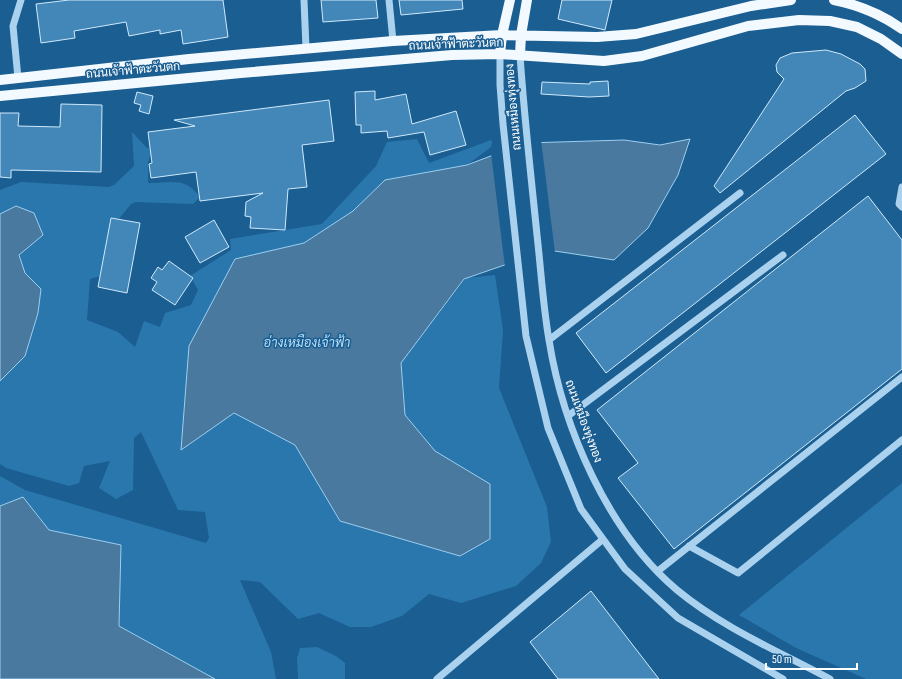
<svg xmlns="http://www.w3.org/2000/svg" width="902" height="679" font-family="'Sofia Sans Condensed',Sarabun,sans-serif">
<rect width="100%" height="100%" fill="#1a5e92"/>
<path fill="#2a77ae" d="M 515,91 L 518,122 L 512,123 L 509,92 Z
M 132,132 L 147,148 L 153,149 L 148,162 L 148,183 C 171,183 185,176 200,197 L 193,204 L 136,202 L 131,204 L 110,230 L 101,276 L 90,279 L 87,320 L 118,332 L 135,347 L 144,321 L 160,327 L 165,313 L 191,305 L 198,290 L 190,276 L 231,250 L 230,239 L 322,224 L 376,166 L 387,142 L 417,139 L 429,163 L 491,140 L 492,142 L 491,147 L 467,165 L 385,180 L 353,211 L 304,243 L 235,259 L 181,450 L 234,413 L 295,445 L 340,521 L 460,556 L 490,539 L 490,484 L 435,451 L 405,415 L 401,363 L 466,278 L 495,275 L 503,330 L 499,388 L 547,507 L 551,542 L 541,563 L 516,586 L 461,603 L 429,594 L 402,616 L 371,627 L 350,627 L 319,613 L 298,619 L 260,582 L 240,580 L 271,652 L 276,679 L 215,679 L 119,626 L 121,545 L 49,530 L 23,497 L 0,506 L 0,476 L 25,490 L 206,543 L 209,538 L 205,512 L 178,510 L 141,432 L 134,438 L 133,490 L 116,499 L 99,488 L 110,461 L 84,466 L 79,483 L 69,486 L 6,468 L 0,464 L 0,381 L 41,289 L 25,273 L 19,255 L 16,206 L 0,214 L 0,190 L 21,182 L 109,187 L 114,185 L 134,166 Z
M 902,483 L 902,679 L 866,679 L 796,648 L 739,615 Z
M 317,647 L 336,656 L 345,663 L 345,679 L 298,679 L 297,658 L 300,648 Z"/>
<path fill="#49799e" stroke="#9dcff1" d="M 690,139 L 678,175 L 648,228 L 614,260 L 548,250 L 464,279 L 401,363 L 405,415 L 435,451 L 490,484 L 490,539 L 460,556 L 340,521 L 295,445 L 234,413 L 181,450 L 189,346 L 235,259 L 304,243 L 353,211 L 385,180 L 467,165 L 525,143 L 624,140 L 660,145 Z
M 16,206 L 34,213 L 43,235 L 19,255 L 25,273 L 41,289 L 38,313 L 25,356 L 0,381 L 0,214 Z
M 23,497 L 49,530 L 121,545 L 119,626 L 215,679 L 0,679 L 0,506 Z"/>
<path fill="#1a5e92" d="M 541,140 L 555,253 L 548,252 L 505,267 L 491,153 L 524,141 Z"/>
<path fill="#4387b9" stroke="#d0e9fb" d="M 69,0 L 223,0 L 228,37 L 183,44 L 181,30 L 160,34 L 160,30 L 129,36 L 126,22 L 74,31 L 75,38 L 41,43 L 36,4 Z
M 321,0 L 376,0 L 378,18 L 323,22 Z
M 399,0 L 462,0 L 463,9 L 401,15 Z
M 562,0 L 612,0 L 605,30 L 558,19 Z
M 826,50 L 841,54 L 860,64 L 865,69 L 866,81 L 855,88 L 846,91 L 720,193 L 714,186 L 784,79 L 777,72 L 776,65 L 780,58 L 792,53 Z
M 608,81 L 609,96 L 589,97 L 541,94 L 542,82 L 590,84 L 590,82 Z
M 375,91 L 375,100 L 406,94 L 412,124 L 456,111 L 466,145 L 430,155 L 424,132 L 388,138 L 387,131 L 361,133 L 361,125 L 356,125 L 355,92 Z
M 137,92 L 153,96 L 149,114 L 139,111 L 141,105 L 134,103 Z
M 329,100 L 334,141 L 302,145 L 307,187 L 288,189 L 285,230 L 250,228 L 251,217 L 245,216 L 246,202 L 263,193 L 200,201 L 196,172 L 151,178 L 149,164 L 152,163 L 148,132 L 195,126 L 174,120 Z
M 61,104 L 102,105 L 101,172 L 11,170 L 11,178 L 0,177 L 0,113 L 19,113 L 18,126 L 60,127 Z
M 855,115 L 886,154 L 606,373 L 576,333 Z
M 868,196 L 902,240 L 902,369 L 674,549 L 618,478 L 638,463 L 597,410 Z
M 111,218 L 140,223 L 127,293 L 98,287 Z
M 214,220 L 229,247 L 200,263 L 185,237 Z
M 169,261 L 193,278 L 175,305 L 152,290 L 157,282 L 151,278 L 158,267 L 162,270 Z
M 591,591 L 659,679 L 558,679 L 530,642 Z"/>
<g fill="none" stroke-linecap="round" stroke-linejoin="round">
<path stroke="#aad2ef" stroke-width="7" d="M 304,0 L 306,48
M 389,0 L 393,41
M 500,54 L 500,85 L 503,124 L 526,336 L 548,428 L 581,509 L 625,569 L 678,618 L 783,679
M 520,55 C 524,116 531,175 537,235 C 541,270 543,306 549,340 C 563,428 608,532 677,590 C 723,628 778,651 830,679
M 18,78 L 13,26 L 21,0
M 902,187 L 899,204 L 902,207
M 549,340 L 740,193
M 568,416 L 783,255
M 689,546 L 738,573 L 902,440
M 658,571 L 902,377
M 437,679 L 602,540"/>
<path stroke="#f2f9ff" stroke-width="10" d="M 834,0 C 859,5 881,14 902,29
M 500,54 L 502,35 L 510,0
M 520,55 L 521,35 L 527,0
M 0,80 L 189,59 L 393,41 L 502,35 L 597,37 L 636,34 L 751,6 L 791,0
M 0,96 L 241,73 L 452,55 L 500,54 L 604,61 L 642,56 L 748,26 L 799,20 L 830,21 L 857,27 L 881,39 L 902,54"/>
</g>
<g text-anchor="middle" stroke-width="3" stroke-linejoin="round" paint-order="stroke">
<g font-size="12" fill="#fff" stroke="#1a5e92">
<text transform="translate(456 44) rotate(-2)" y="4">ถนนเจ้าฟ้าตะวันตก</text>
<text transform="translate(133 70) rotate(-5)" y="4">ถนนเจ้าฟ้าตะวันตก</text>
<text transform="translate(513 107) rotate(-95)" y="4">ถนนเหมืองทุ่งทอง</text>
<text transform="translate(584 421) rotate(70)" y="4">ถนนเหมืองทุ่งทอง</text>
</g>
<g font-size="13" font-style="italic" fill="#b6dcf6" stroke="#1a5e92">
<text x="307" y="347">อ่างเหมืองเจ้าฟ้า</text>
</g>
</g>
<path d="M766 663v6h91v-6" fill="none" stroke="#ffffff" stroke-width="2"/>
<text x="772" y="663" font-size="12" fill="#ffffff" stroke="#1a5e92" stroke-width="3" paint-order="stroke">50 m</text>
</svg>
